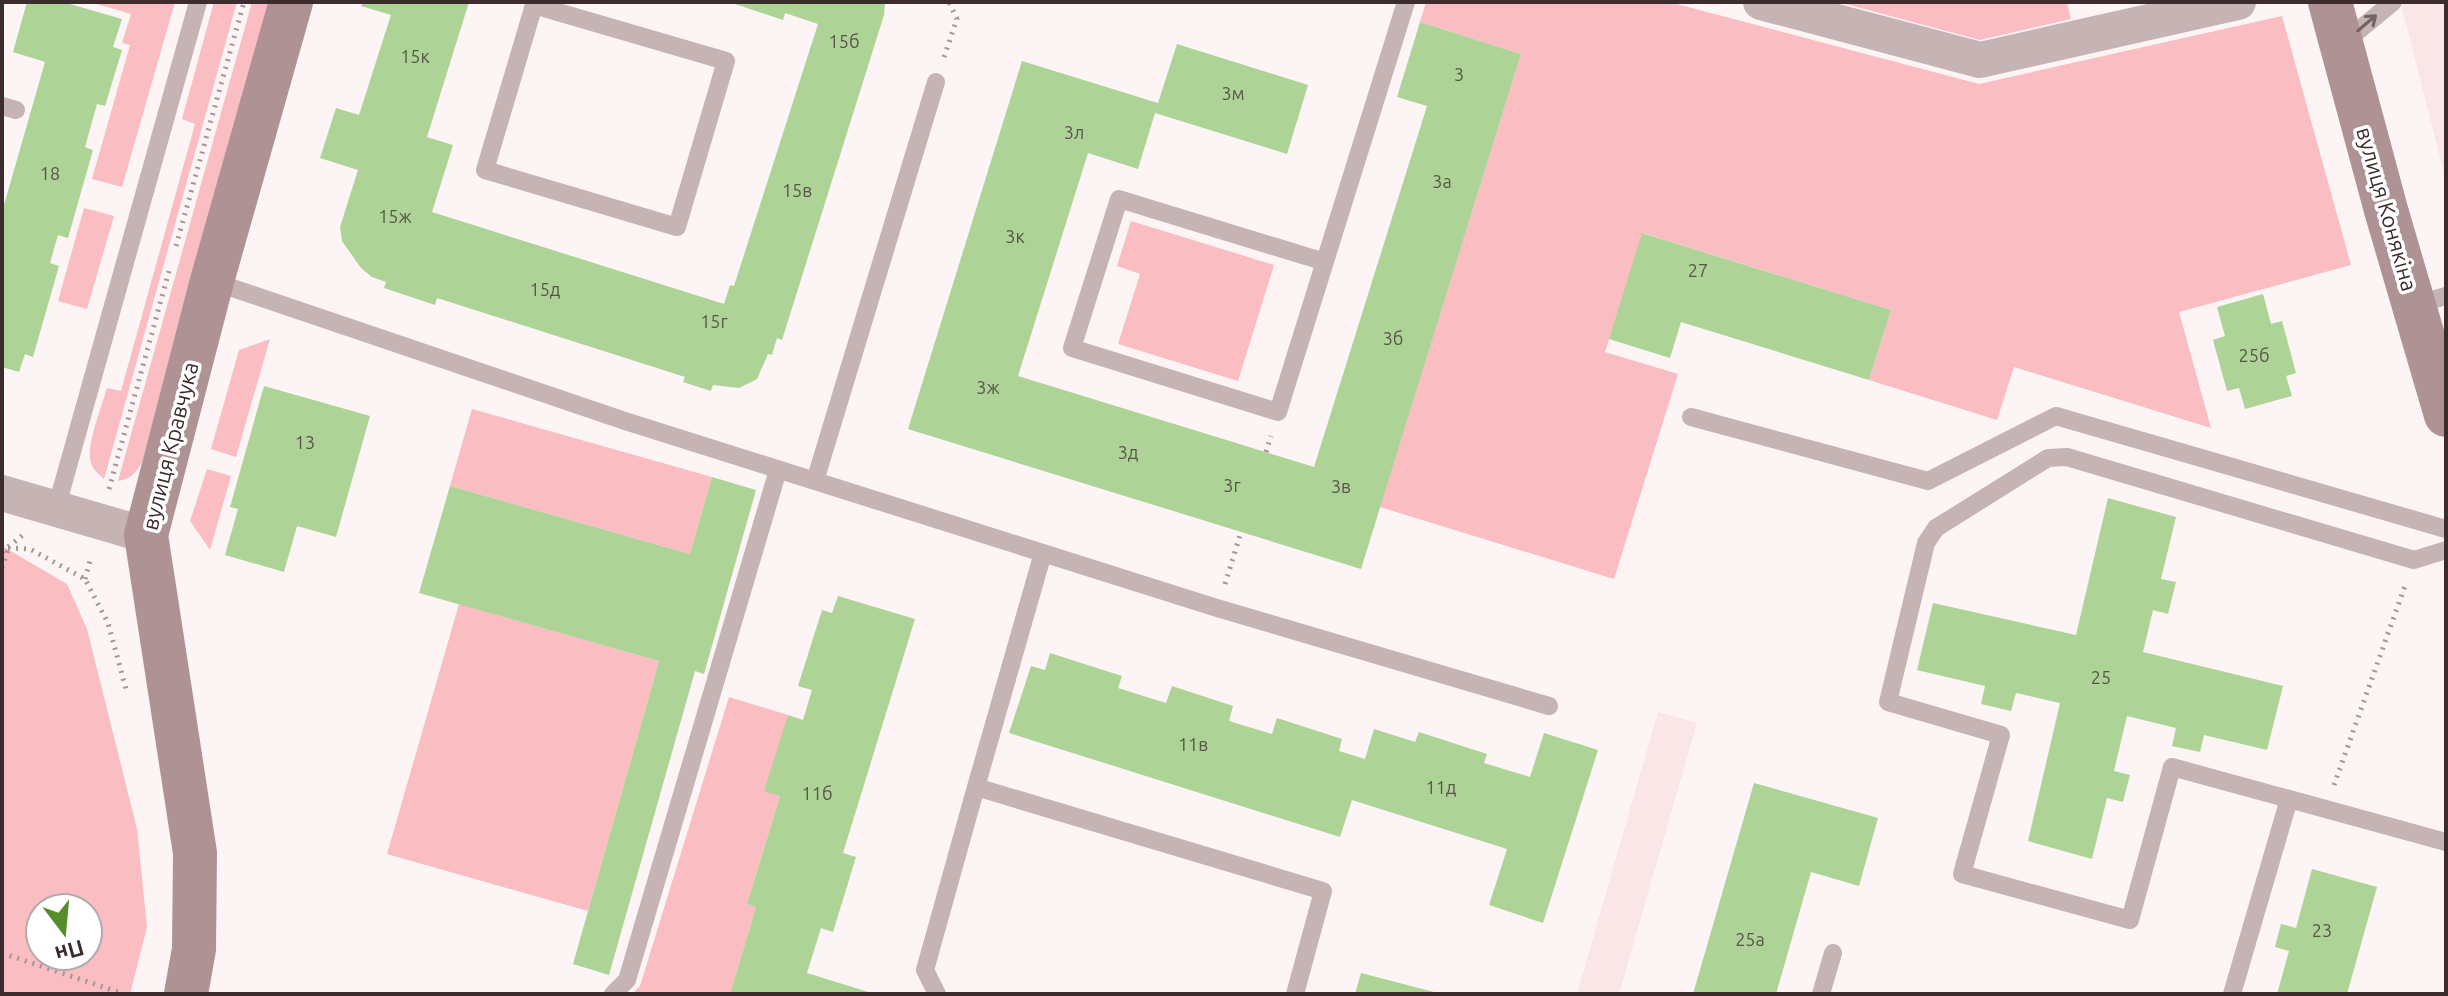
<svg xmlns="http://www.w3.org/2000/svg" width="2448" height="996" font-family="Ubuntu,sans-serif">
<rect width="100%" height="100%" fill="#fdf4f5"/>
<path fill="#fbe6e7" d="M 2400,2 L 2446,2 L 2446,181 L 2405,20 Z
M 1658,712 L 1697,723 L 1619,994 L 1577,994 Z"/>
<path fill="#fabdc1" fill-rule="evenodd" d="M 90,2 L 175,2 L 122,187 L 92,179 L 130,45 L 122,43 L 131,14 Z
M 214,2 L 237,2 L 104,479 C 97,473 91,468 90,458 C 88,440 102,406 107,388 L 121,391 L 195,124 L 182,119 Z
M 252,2 L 270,2 L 142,462 C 136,473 131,479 118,481 Z
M 1426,2 L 1669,2 L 1979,84 L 2282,16 L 2351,265 L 2179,312 L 2211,428 L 2014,367 L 1997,420 L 1869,380 L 1891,310 L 1643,233 L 1605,352 L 1678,374 L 1614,579 L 1380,507 L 1521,54 L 1420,22 Z
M 1838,2 L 2067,2 L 2071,19 L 1980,40 Z
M 84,208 L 114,216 L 87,309 L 58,301 Z
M 1131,221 L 1274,265 L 1238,381 L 1118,344 L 1140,274 L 1117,266 Z
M 270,339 L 236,457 L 211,449 L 239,350 Z
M 472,409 L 712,477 L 690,554 L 450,486 Z
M 207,469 L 231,476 L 210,550 L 190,521 Z
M 2,546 L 67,584 L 87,629 L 137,829 L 147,927 L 130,994 L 2,994 ZM 40,908 L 88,908 L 88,956 L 40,956 Z
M 459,604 L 659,661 L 588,911 L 387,854 Z
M 729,697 L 788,715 L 780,796 L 747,904 L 756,907 L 730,994 L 632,994 L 640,986 Z"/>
<path fill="#add397" d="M 27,2 L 63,2 L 122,19 L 113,47 L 122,50 L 105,106 L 97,104 L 85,147 L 93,150 L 68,238 L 58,235 L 50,263 L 59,266 L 33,357 L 25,354 L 19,372 L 2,367 L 2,212 L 45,62 L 13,52 Z
M 363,2 L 469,2 L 427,137 L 453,145 L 432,212 L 724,304 L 730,285 L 734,286 L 818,24 L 785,13 L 783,20 L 729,2 L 885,2 L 884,15 L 782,340 L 777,338 L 772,355 L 768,354 L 757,379 L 739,388 L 713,385 L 711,391 L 683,382 L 685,377 L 437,298 L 435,305 L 384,288 L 386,282 L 372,277 L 361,268 L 342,241 L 340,227 L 358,170 L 320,158 L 336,108 L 359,115 L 391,15 L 361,6 Z
M 1420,22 L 1521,54 L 1361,569 L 908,429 L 1022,61 L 1158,103 L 1177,44 L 1308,85 L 1287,154 L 1155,113 L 1138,169 L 1088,153 L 1018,376 L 1314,467 L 1427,106 L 1397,97 Z
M 1642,233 L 1891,310 L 1869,380 L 1681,322 L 1670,358 L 1609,339 Z
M 2263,294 L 2271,324 L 2282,321 L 2296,373 L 2286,376 L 2292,396 L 2245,409 L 2239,388 L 2227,391 L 2213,340 L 2225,336 L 2217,307 Z
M 264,386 L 370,416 L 336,537 L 297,526 L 284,572 L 225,555 L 238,509 L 230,507 Z
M 712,477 L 756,490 L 704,674 L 695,671 L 609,975 L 573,964 L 659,661 L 419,593 L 450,486 L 690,554 Z
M 2108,498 L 2176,517 L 2161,579 L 2176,582 L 2168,614 L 2153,610 L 2143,652 L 2283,686 L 2267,750 L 2204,735 L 2200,752 L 2172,746 L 2176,728 L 2127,716 L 2114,771 L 2130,775 L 2123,802 L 2107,798 L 2092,859 L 2028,841 L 2060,703 L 2016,693 L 2011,711 L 1981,704 L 1985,686 L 1917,670 L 1933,603 L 2076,635 Z
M 838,596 L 915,619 L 843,853 L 856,857 L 833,932 L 821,928 L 807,973 L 875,994 L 730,994 L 756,907 L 747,904 L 780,796 L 764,791 L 788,715 L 803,720 L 812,690 L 798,686 L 822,610 L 832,613 Z
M 1050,653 L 1122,676 L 1118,688 L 1166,703 L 1172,686 L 1233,706 L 1229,721 L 1272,734 L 1277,718 L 1342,739 L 1339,751 L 1365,759 L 1374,729 L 1415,742 L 1419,732 L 1487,754 L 1484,763 L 1530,777 L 1544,733 L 1598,750 L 1543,923 L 1489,905 L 1507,849 L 1352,800 L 1340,837 L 1009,733 L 1031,666 L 1045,670 Z
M 1754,783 L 1878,818 L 1859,886 L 1811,872 L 1776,994 L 1693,994 Z
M 2312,869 L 2377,887 L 2347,994 L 2277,994 L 2289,951 L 2275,947 L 2278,935 L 2281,924 L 2296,928 Z
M 1361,973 L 1438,993 L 1438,994 L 1355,994 Z"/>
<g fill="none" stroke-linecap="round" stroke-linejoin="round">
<path stroke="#a39698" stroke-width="5" stroke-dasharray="2 6" stroke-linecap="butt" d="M 944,57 L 957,19 L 949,2
M 176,246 L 244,2
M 1266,452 L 1271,436
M 109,489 L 169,271
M 8,548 L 30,549 L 85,579 L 108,623 L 126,689
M 2,552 L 23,535
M 2,568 L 8,549
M 85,579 L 91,557
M 1225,584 L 1241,532
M 2334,785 L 2406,583
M 2,953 L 124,994"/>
<path stroke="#c6b3b4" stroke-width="18" d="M 534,5 L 726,61 L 677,227 L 485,170 Z
M 2342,44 L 2393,2
M 2,106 L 16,110
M 1325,262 L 1119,199 L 1072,348 L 1278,412 L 1406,2
M 212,281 L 625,421 L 1217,608 L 1549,706
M 2414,305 L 2446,296
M 1691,417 L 1928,481 L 2056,416 L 2446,529
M 815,481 L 936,82
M 56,509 L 198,2
M 2446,550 L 2414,560 L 2067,457 L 2048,458 L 1936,528 L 1926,543 L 1888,702 L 2001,735 L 1962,874 L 2130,920 L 2172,767 L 2446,842
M 1043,553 L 976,787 L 1323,891 L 1295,994
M 613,994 L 627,980 L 778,470
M 937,994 L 925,970 L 976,787
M 1821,994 L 1833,953
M 2232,994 L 2289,799"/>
<path stroke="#c6b3b4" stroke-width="36" d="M 1761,2 L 1980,60 L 2238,2
M 2,493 L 146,535"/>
<path stroke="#ae9294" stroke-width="44" d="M 2330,2 L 2386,210 L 2446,415
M 186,994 L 194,949 L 195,853 L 146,535 L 212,281 L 291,2"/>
</g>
<defs><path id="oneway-shaft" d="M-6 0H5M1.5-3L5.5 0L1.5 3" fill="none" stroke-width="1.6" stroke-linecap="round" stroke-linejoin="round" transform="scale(2)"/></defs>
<use stroke="#746264" href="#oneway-shaft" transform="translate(2367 23) rotate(-40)"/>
<g text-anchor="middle" stroke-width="7" stroke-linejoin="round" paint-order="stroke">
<g font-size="18" fill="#595648">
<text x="844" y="48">15б</text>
<text x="415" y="63">15к</text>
<text x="1459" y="81">3</text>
<text x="1233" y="100">3м</text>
<text x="1074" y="139">3л</text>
<text x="50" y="180">18</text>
<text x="1442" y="188">3а</text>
<text x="797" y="197">15в</text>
<text x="395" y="223">15ж</text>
<text x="1015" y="243">3к</text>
<text x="1698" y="277">27</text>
<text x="545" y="296">15д</text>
<text x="714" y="328">15г</text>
<text x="1393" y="345">3б</text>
<text x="2254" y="362">25б</text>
<text x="988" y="394">3ж</text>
<text x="305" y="449">13</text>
<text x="1128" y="459">3д</text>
<text x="1232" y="492">3г</text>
<text x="1341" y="493">3в</text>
<text x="2101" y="684">25</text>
<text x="1193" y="751">11в</text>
<text x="1441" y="794">11д</text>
<text x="817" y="800">11б</text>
<text x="2322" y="937">23</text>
<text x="1750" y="946">25а</text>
</g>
<g font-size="22" fill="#3d2c2e" stroke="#fff">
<text transform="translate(2387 209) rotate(74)" y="8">вулиця Конякіна</text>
<text transform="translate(170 446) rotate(-76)" y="8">вулиця Кравчука</text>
</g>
</g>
<rect width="2448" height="996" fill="none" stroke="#3d2c2e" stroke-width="8"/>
<g transform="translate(64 932) rotate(164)"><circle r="38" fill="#ffffff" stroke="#b1abab" stroke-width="2"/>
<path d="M0-6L14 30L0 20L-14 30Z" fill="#568e2b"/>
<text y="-12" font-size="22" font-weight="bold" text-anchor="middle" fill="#3d2c2e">Пн</text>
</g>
</svg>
